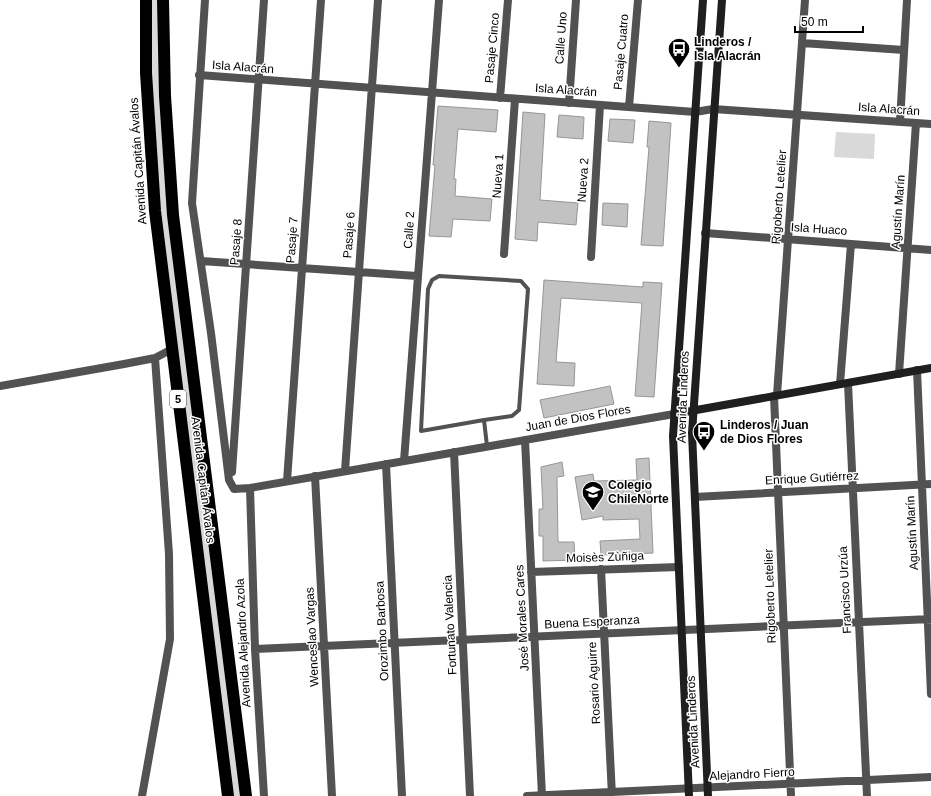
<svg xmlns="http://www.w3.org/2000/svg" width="931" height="796" font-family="Helvetica,sans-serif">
<rect width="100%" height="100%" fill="#fff"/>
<path fill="#d9d9d9" d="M 150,0 L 160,0 L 159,66 L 242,796 L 232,796 L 160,213 L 150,58 Z
M 836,132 L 875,134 L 874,159 L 834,157 Z"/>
<path fill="#c2c2c2" stroke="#969696" d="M 438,106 L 498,110 L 496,132 L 458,129 L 454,179 L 456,179 L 455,196 L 492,199 L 490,221 L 453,219 L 451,237 L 429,236 L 435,165 L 433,165 Z
M 523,112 L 545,114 L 540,200 L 578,203 L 576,225 L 538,222 L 537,241 L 515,239 Z
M 559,115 L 584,117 L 583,139 L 557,137 Z
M 610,119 L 635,120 L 633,143 L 608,141 Z
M 649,121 L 671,123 L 663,246 L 641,245 L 649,147 L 647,147 Z
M 603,203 L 628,204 L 627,227 L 602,225 Z
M 544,280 L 643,287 L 643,282 L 662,283 L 654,397 L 635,396 L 642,303 L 561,298 L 556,362 L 575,363 L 574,386 L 537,384 Z
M 610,386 L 614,404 L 544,418 L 540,400 Z
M 649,458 L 653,553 L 601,555 L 600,541 L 640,539 L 639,519 L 603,520 L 603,516 L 582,520 L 575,477 L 593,474 L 594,481 L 637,480 L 636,459 Z
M 562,462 L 564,476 L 557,477 L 558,542 L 574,542 L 575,560 L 543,561 L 543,536 L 539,536 L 539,509 L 543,509 L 541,467 Z"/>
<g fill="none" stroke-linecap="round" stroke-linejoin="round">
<path stroke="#525252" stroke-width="4" d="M 484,420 L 421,431 L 428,289 L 432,280 L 439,276 L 521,281 L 528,289 L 519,410 L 512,416 L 484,420 L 487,446"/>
<path stroke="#525252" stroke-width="8" d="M 205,0 L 192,203 L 211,333 L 229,480 L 234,489 L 250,488 L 674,414
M 802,43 L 904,50
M 199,75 L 695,112 L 713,109 L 931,124
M 500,98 L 508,0
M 569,103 L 576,0
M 629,107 L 638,0
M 900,122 L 907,0
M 705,233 L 931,250
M 504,254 L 515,99
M 591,257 L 600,105
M 201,261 L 417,276
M 917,370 L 931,694
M 899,374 L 916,123
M 848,383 L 867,796
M 840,384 L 851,244
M 0,386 L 124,364 L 155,358 L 172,349
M 777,395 L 805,0
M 774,396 L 791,796
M 525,440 L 542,796
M 454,452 L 470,796
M 404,461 L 439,0
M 386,464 L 402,796
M 345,471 L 378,0
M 232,472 L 264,0
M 315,476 L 332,796
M 287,481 L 321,0
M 250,488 L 255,649 L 264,796
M 695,497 L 931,484
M 601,569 L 612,796
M 531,572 L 679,567
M 255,649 L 931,619
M 142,796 L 170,639 L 169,554 L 155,358
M 527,796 L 931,777"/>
<path stroke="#1f1f1f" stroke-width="8" d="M 674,414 L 931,368
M 689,796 L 673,436 L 703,0
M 708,796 L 692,433 L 722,0"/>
<path stroke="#000" stroke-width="12" d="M 146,0 L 146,73 L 155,211 L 228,796
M 163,0 L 165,96 L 173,215 L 246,796"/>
</g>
<defs>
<g id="bus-pin" transform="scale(1.15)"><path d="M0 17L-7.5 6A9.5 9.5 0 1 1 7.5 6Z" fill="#000" stroke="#fff"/><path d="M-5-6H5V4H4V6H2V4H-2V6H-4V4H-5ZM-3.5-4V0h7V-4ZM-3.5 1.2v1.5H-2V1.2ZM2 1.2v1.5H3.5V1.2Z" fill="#fff"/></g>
<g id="school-pin" transform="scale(1.15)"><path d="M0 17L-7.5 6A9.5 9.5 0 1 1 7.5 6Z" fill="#000" stroke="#fff"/><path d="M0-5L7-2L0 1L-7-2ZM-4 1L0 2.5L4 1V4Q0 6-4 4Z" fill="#fff"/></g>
</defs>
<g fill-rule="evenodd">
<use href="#bus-pin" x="679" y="49"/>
<use href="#bus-pin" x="704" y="432"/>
<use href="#school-pin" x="593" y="492"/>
</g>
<g text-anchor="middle" stroke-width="3" stroke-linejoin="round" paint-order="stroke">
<rect fill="#fff" stroke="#4c4c4c" stroke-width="1" x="170" y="390" width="16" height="18" rx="3"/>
<g font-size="11" font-weight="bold" fill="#000">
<text x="178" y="403">5</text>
</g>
<g font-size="12" fill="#000" stroke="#fff">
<text transform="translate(561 38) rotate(-86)" y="4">Calle Uno</text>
<text transform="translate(492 48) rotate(-85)" y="4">Pasaje Cinco</text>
<text transform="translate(621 52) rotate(-85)" y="4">Pasaje Cuatro</text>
<text transform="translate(243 67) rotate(4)" y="4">Isla Alacrán</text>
<text transform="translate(566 90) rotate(4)" y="4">Isla Alacrán</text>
<text transform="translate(889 109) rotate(4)" y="4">Isla Alacrán</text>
<text transform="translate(138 161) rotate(-94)" y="4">Avenida Capitán Ávalos</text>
<text transform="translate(498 176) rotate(-86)" y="4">Nueva 1</text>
<text transform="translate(583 180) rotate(-86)" y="4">Nueva 2</text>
<text transform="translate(779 197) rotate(-86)" y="4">Rigoberto Letelier</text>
<text transform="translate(898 212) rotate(-86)" y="4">Agustín Marín</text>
<text transform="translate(819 229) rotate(4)" y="4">Isla Huaco</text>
<text transform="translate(409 230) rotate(-86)" y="4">Calle 2</text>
<text transform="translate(349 235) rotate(-86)" y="4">Pasaje 6</text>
<text transform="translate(292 240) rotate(-86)" y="4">Pasaje 7</text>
<text transform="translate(236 242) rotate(-86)" y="4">Pasaje 8</text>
<text transform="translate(683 397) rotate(-88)" y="4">Avenida Linderos</text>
<text transform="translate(578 418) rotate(-10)" y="4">Juan de Dios Flores</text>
<text transform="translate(812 478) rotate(-3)" y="4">Enrique Gutiérrez</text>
<text transform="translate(203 480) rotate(83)" y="4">Avenida Capitán Ávalos</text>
<text transform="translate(912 533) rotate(-93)" y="4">Agustín Marín</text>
<text transform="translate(605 557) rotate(-2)" y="4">Moisès Zùñiga</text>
<text transform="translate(845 590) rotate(-93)" y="4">Francisco Urzúa</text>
<text transform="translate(770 596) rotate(-92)" y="4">Rigoberto Letelier</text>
<text transform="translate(522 618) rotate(-93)" y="4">José Morales Cares</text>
<text transform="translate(592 622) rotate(-3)" y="4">Buena Esperanza</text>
<text transform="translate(450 625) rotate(-93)" y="4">Fortunato Valencia</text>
<text transform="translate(382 631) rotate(-93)" y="4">Orozimbo Barbosa</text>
<text transform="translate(312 637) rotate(-93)" y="4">Wenceslao Vargas</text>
<text transform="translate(243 643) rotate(-93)" y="4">Avenida Alejandro Azola</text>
<text transform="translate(594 683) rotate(-93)" y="4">Rosario Aguirre</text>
<text transform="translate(693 722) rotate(-93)" y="4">Avenida Linderos</text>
<text transform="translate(752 774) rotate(-3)" y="4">Alejandro Fierro</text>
</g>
<g font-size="12" font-weight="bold" fill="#000" stroke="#fff" text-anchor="start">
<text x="694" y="46">Linderos /<tspan x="694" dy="14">Isla Alacrán</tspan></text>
<text x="720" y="429">Linderos / Juan<tspan x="720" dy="14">de Dios Flores</tspan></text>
<text x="608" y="489">Colegio<tspan x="608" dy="14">ChileNorte</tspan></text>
</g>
</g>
<path d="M795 26v6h68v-6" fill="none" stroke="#000000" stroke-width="2"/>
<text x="801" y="26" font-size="12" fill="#000000" stroke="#ffffff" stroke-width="3" paint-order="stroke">50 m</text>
</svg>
